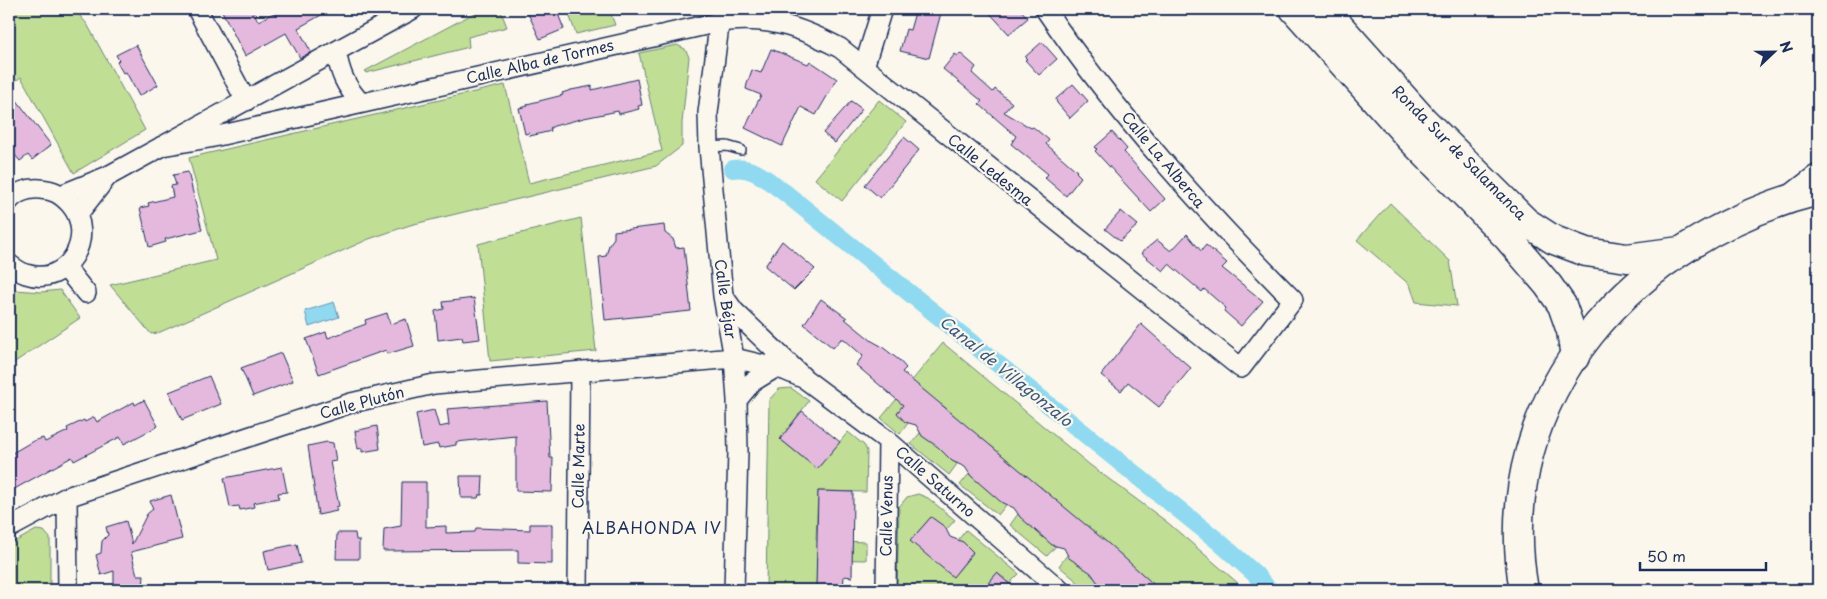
<svg xmlns="http://www.w3.org/2000/svg" width="1827" height="599" font-family="'Playpen Sans',sans-serif">
<rect width="100%" height="100%" fill="#fbf7ec"/>
<filter id="ink" filterUnits="userSpaceOnUse"><feTurbulence type="fractalNoise" baseFrequency=".02" numOctaves="2"/><feDisplacementMap in="SourceGraphic" scale="10" xChannelSelector="R" yChannelSelector="G"/><feConvolveMatrix kernelMatrix="1 2 1 2 8 2 1 2 1" color-interpolation-filters="sRGB"/></filter>
<g filter="url(#ink)">
<path fill="#c1de95" stroke="#6e867a" d="M 9,9 L 74,9 L 87,24 L 145,130 L 74,173 L 21,77 L 9,86 Z
M 482,9 L 500,9 L 507,27 L 468,37 L 469,47 L 366,73 L 365,71 Z
M 567,9 L 609,9 L 615,25 L 576,34 Z
M 677,45 L 685,49 L 689,57 L 682,123 L 682,146 L 656,166 L 410,225 L 369,239 L 158,333 L 151,334 L 110,285 L 216,260 L 189,158 L 205,154 L 505,85 L 529,183 L 662,151 L 639,53 Z
M 879,100 L 906,122 L 842,201 L 815,179 Z
M 1390,203 L 1450,261 L 1457,306 L 1416,302 L 1410,285 L 1357,240 Z
M 581,218 L 596,351 L 490,361 L 478,244 Z
M 16,290 L 41,292 L 60,290 L 80,318 L 9,366 L 9,298 Z
M 943,343 L 1090,465 L 1167,522 L 1246,590 L 1162,590 L 1159,588 L 1157,590 L 1137,590 L 1147,579 L 1113,548 L 1090,574 L 1101,584 L 1096,590 L 1087,590 L 1059,566 L 1067,555 L 1075,561 L 1101,538 L 1088,527 L 1087,528 L 1066,509 L 1056,546 L 1047,556 L 1010,525 L 1018,514 L 1026,520 L 1052,497 L 1041,487 L 1037,487 L 1017,468 L 1001,502 L 1006,505 L 998,515 L 960,485 L 969,474 L 977,480 L 1003,456 L 990,445 L 950,458 L 957,464 L 949,475 L 911,444 L 920,433 L 933,442 L 954,415 L 941,404 L 939,406 L 919,386 L 897,413 L 908,423 L 900,434 L 881,418 Z
M 791,388 L 809,401 L 780,439 L 817,469 L 848,432 L 864,445 L 867,451 L 866,492 L 818,491 L 816,540 L 866,542 L 866,560 L 817,559 L 816,590 L 766,590 L 769,400 L 779,389 Z
M 918,494 L 928,498 L 955,520 L 946,530 L 931,517 L 910,541 L 957,572 L 973,553 L 958,540 L 966,530 L 1019,574 L 1009,584 L 1007,580 L 997,573 L 982,590 L 897,590 L 899,507 L 907,497 Z
M 36,530 L 44,531 L 50,538 L 50,590 L 9,590 L 9,545 Z"/>
<path fill="#8fdaf0" stroke="#6196b6" d="M 334,302 L 339,317 L 309,327 L 305,311 Z"/>
<g fill="none" stroke-linecap="round" stroke-linejoin="round">
<path stroke="#8fdaf0" stroke-width="18" d="M 733,169 C 753,165 769,182 784,192 L 1218,541 L 1255,574 L 1269,590"/>
</g>
<path fill="#e5b9de" stroke="#1b2f5e" d="M 221,9 L 252,9 L 258,21 L 282,9 L 332,9 L 298,28 L 311,52 L 300,58 L 286,33 L 245,56 Z
M 526,9 L 556,9 L 564,29 L 540,39 Z
M 916,9 L 942,9 L 929,58 L 900,51 L 906,29 L 910,30 Z
M 986,9 L 1020,9 L 1028,18 L 1009,34 Z
M 1042,42 L 1057,59 L 1039,75 L 1025,60 L 1027,59 L 1025,57 Z
M 136,45 L 158,85 L 139,96 L 126,72 L 123,73 L 117,62 L 119,60 L 116,55 Z
M 771,49 L 808,64 L 810,61 L 837,79 L 816,115 L 801,107 L 782,146 L 745,128 L 761,95 L 746,89 L 747,84 L 752,70 L 761,73 Z
M 960,53 L 976,67 L 972,73 L 993,92 L 995,89 L 1012,103 L 1004,112 L 1031,128 L 1033,127 L 1049,140 L 1046,144 L 1077,171 L 1076,172 L 1081,177 L 1066,196 L 1045,178 L 1048,174 L 1011,144 L 1016,136 L 979,104 L 982,101 L 943,69 L 955,54 L 958,56 Z
M 637,79 L 642,105 L 638,106 L 639,109 L 619,114 L 618,111 L 584,118 L 554,126 L 550,128 L 551,131 L 530,136 L 529,133 L 525,134 L 519,108 L 528,106 L 527,104 L 563,95 L 562,93 L 571,90 L 592,86 L 592,90 Z
M 1073,84 L 1088,101 L 1070,118 L 1057,103 L 1056,99 Z
M 9,90 L 51,145 L 32,160 L 28,155 L 20,161 L 9,148 Z
M 851,101 L 862,109 L 835,143 L 823,133 Z
M 1112,132 L 1127,149 L 1124,152 L 1165,199 L 1151,212 L 1095,151 L 1097,149 L 1095,147 Z
M 904,137 L 919,150 L 880,198 L 865,185 Z
M 188,172 L 202,230 L 165,239 L 166,242 L 149,247 L 140,208 L 149,206 L 148,203 L 173,197 L 171,186 L 176,185 L 173,175 Z
M 1121,211 L 1138,225 L 1120,241 L 1105,229 Z
M 664,225 L 665,233 L 673,239 L 676,248 L 684,247 L 691,311 L 605,320 L 599,257 L 606,256 L 609,245 L 614,238 L 614,231 Z
M 1187,234 L 1201,251 L 1206,245 L 1227,263 L 1222,268 L 1263,301 L 1241,326 L 1224,311 L 1226,308 L 1204,289 L 1202,292 L 1169,264 L 1163,271 L 1141,253 L 1157,240 L 1171,251 Z
M 782,241 L 815,269 L 794,290 L 765,266 Z
M 474,298 L 480,339 L 463,341 L 462,337 L 438,340 L 435,311 L 444,309 L 443,302 Z
M 821,299 L 847,318 L 845,319 L 872,341 L 881,346 L 899,360 L 906,368 L 902,372 L 1110,545 L 1160,590 L 1119,590 L 1098,583 L 1091,573 L 1069,558 L 1064,548 L 1052,545 L 1020,517 L 1014,508 L 1001,502 L 971,476 L 965,467 L 952,461 L 938,447 L 922,436 L 916,425 L 905,422 L 897,413 L 903,405 L 856,365 L 863,356 L 844,339 L 841,339 L 833,348 L 804,324 Z
M 387,313 L 390,324 L 406,319 L 414,346 L 387,354 L 386,350 L 319,374 L 306,339 L 326,332 L 328,338 L 366,324 L 365,320 Z
M 1141,324 L 1191,368 L 1159,407 L 1128,382 L 1121,391 L 1101,375 Z
M 281,353 L 293,381 L 253,396 L 241,368 Z
M 209,376 L 221,404 L 182,420 L 169,392 Z
M 144,400 L 158,426 L 124,444 L 120,437 L 74,461 L 72,457 L 9,492 L 9,455 L 33,441 L 43,438 L 45,442 L 68,431 L 67,428 L 84,420 L 85,422 L 94,417 L 97,422 L 134,402 L 135,405 Z
M 547,401 L 550,458 L 553,458 L 552,492 L 516,491 L 516,436 L 456,442 L 456,445 L 439,448 L 438,444 L 422,447 L 416,414 L 434,410 L 439,427 L 449,425 L 447,409 Z
M 802,411 L 840,442 L 817,469 L 780,439 Z
M 377,426 L 380,449 L 362,452 L 362,448 L 358,449 L 355,431 Z
M 327,442 L 333,443 L 336,461 L 330,462 L 339,506 L 336,507 L 337,511 L 318,515 L 308,446 Z
M 282,467 L 287,492 L 278,493 L 279,498 L 253,503 L 254,507 L 240,510 L 239,506 L 230,507 L 224,478 Z
M 460,476 L 483,476 L 482,495 L 479,495 L 478,498 L 461,498 Z
M 402,482 L 426,482 L 426,527 L 446,526 L 446,533 L 475,532 L 476,528 L 530,530 L 530,524 L 552,524 L 552,564 L 518,563 L 518,550 L 383,551 L 384,529 L 401,526 Z
M 818,491 L 853,492 L 852,577 L 844,576 L 843,590 L 816,590 Z
M 171,495 L 182,539 L 131,552 L 137,575 L 144,575 L 143,590 L 114,590 L 114,571 L 101,575 L 96,555 L 101,553 L 102,541 L 108,535 L 106,527 L 126,521 L 132,544 L 147,514 L 153,509 L 150,501 Z
M 931,517 L 945,527 L 950,537 L 963,542 L 973,552 L 953,577 L 910,541 Z
M 337,533 L 355,533 L 356,540 L 359,540 L 359,559 L 336,559 Z
M 297,544 L 301,563 L 268,570 L 264,551 Z
M 997,573 L 1016,590 L 982,590 Z"/>
<g fill="none" stroke-linecap="round" stroke-linejoin="round">
<g stroke="#1b2f5e" stroke-width="12">
<path id="service" d="M 709,147 L 727,146 L 741,150"/>
</g>
<g stroke="#1b2f5e" stroke-width="22">
<path id="minor" d="M 197,9 L 246,101
M 721,10 L 708,113 L 709,147 L 723,296 L 734,358 L 737,400 L 738,452 L 734,590
M 336,51 C 340,73 345,86 361,103
M 864,67 L 882,9
M 162,146 L 209,138 L 719,22 C 767,16 798,26 840,48 L 1241,368 L 1293,300 C 1203,209 1117,115 1045,9
M 61,195 L 108,176 L 413,9
M 9,201 C 16,192 29,188 40,189 C 54,190 61,194 70,204 C 98,236 67,288 26,274 C 20,272 14,268 9,264
M 78,214 L 107,177
M 65,267 L 86,293
M 724,297 L 734,311 L 805,379 L 888,441 L 1060,590
M 737,400 L 752,382 L 775,368
M 67,497 L 68,590
M 9,528 L 67,497 L 351,403 L 434,384 L 734,358 L 784,370 L 805,379
M 578,590 L 580,371
M 886,590 L 888,441"/>
</g>
<g stroke="#1b2f5e" stroke-width="31">
<path id="primary" d="M 1524,590 C 1489,395 1637,236 1818,191"/>
</g>
<g stroke="#1b2f5e" stroke-width="31">
<path id="trunk" d="M 1294,9 L 1409,137 L 1508,238 L 1548,285 L 1562,305 L 1571,331 L 1575,357
M 1324,9 L 1424,121 L 1526,222 L 1554,240 L 1586,252 L 1627,258 L 1680,251"/>
</g>
<g stroke="#1b2f5e" stroke-width="31">
<path id="motorway" d="M 1796,196 L 1818,179"/>
</g>
<use href="#service" stroke="#fbf7ec" stroke-width="9"/>
<use href="#minor" stroke="#fbf7ec" stroke-width="19"/>
<use href="#primary" stroke="#fbf7ec" stroke-width="28"/>
<use href="#trunk" stroke="#fbf7ec" stroke-width="28"/>
<use href="#motorway" stroke="#fbf7ec" stroke-width="28"/>
</g>
</g>
<g text-anchor="middle" stroke-width="4.5" stroke-linejoin="round" paint-order="stroke">
<g font-size="15" fill="#1b2f5e" stroke="#fbf7ec">
<text transform="translate(540 62) rotate(-13)" y="5">Calle Alba de Tormes</text>
<text transform="translate(1459 153) rotate(45)" y="5">Ronda Sur de Salamanca</text>
<text transform="translate(1163 160) rotate(50)" y="5">Calle La Alberca</text>
<text transform="translate(990 170) rotate(39)" y="5">Calle Ledesma</text>
<text transform="translate(725 299) rotate(82)" y="5">Calle Béjar</text>
<text transform="translate(362 403) rotate(-15)" y="5">Calle Plutón</text>
<text transform="translate(579 466) rotate(-89)" y="5">Calle Marte</text>
<text transform="translate(935 482) rotate(41)" y="5">Calle Saturno</text>
<text transform="translate(887 516) rotate(-89)" y="5">Calle Venus</text>
</g>
<g font-size="16" font-style="italic" fill="#385a82" stroke="#fbf7ec">
<text transform="translate(1006 371) rotate(39)" y="6">Canal de Villagonzalo</text>
</g>
<g font-size="16" letter-spacing="1" fill="#1b2f5e" stroke="#fbf7ec">
<text x="652" y="534">ALBAHONDA IV</text>
</g>
</g>
<rect width="1827" height="599" fill="none" stroke="#fbf7ec" stroke-width="30"/>
<rect x="15" y="15" width="1797" height="569" fill="none" stroke="#1b2f5e" stroke-width="2" filter="url(#ink)"/>
<g transform="translate(1774 52) rotate(68)" stroke="#fbf7ec" stroke-width="4" paint-order="stroke">
<path d="M0-4L9 19L0 12L-9 19Z" fill="#1b2f5e"/>
<text y="-8" font-size="14" font-weight="bold" text-anchor="middle" fill="#1b2f5e">N</text>
</g>
<path d="M1640 562v8h126v-8" fill="none" stroke="#1b2f5e" stroke-width="2.5"/>
<text x="1647" y="562" font-size="15" fill="#1b2f5e" stroke="#fbf7ec" stroke-width="4" paint-order="stroke">50 m</text>
</svg>
